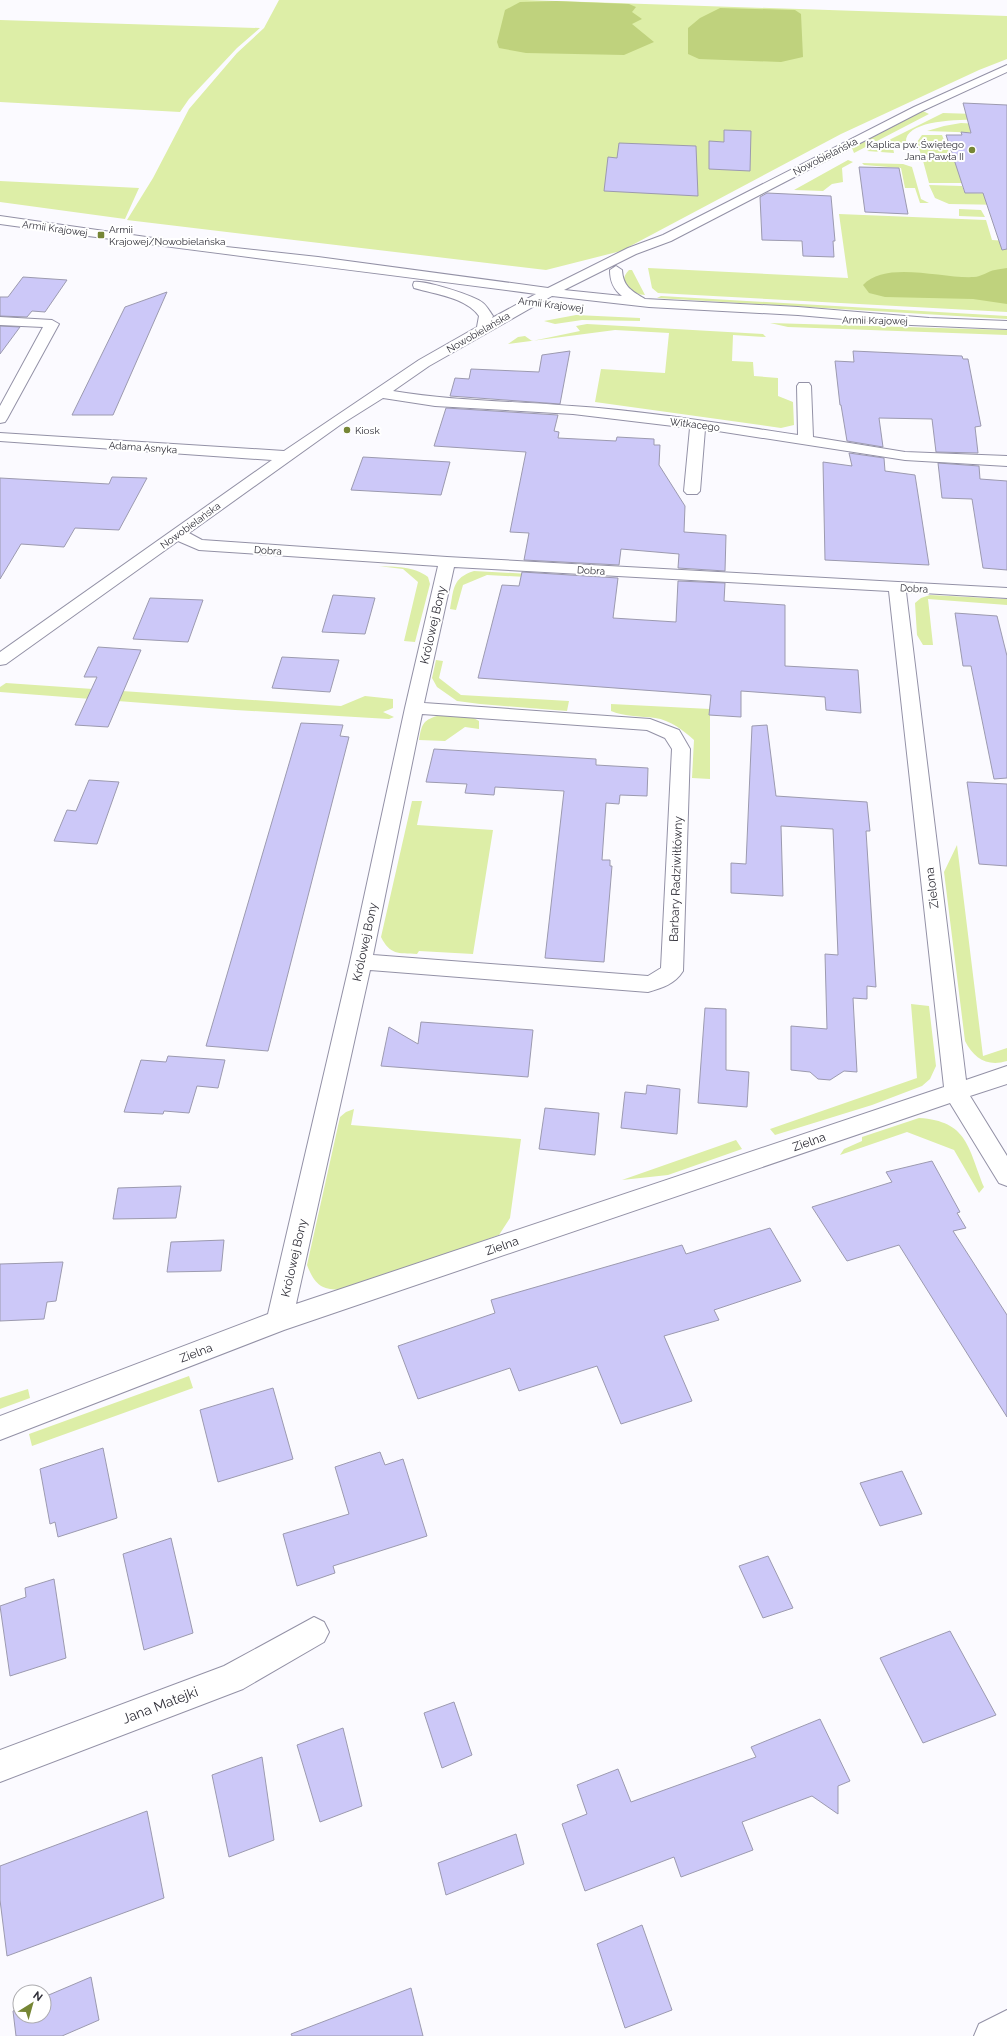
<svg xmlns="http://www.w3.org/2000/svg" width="1007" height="2036" font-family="Raleway,sans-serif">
<rect width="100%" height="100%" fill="#fbfaff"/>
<path fill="#ddeea7" d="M 279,0 L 526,0 L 1007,16 L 1007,59 L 979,70 L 841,134 L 621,251 L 546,270 L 127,220 L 153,178 L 189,109 L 237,53 L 264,28 Z
M 0,20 L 260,28 L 237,48 L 189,99 L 180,112 L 0,102 Z
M 923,111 L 929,114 L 854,153 L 852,148 Z
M 943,113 L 1007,115 L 1007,120 C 990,120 903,114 906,143 L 892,143 L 894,153 L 867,151 Z
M 961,123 L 980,124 L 984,133 L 927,131 L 944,126 Z
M 922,135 L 942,135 L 950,155 L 921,155 L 917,142 Z
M 922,157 L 976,159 L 960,176 L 962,183 L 929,183 Z
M 848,160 L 853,162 L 842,168 L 843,182 L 832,184 L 823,191 L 794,190 Z
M 862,163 L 903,164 L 912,167 L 921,199 L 929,203 L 920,203 L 915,188 L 905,188 L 901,168 L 864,165 Z
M 0,181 L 139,188 L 125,219 L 0,202 Z
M 929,185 L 962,186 L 965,193 L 1007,194 L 1007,205 L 949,204 L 935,198 Z
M 959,209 L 981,210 L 985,217 L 959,216 Z
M 839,214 L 986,220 L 992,240 L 1007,241 L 1007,312 L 658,293 L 652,288 L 648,268 L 848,278 Z
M 629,270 L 632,270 L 645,295 C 630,294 616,283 629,270 Z
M 661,296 L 1007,316 L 1007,319 L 657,298 Z
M 576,315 L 640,318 L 640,321 L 582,320 L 555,324 L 544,321 Z
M 770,323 L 1007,330 L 1007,335 L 788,327 Z
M 587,324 L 763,334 L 766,337 L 733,335 L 732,361 L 753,362 L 754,376 L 778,378 L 778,396 L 793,402 L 794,425 L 781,428 L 595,402 L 601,369 L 665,373 L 669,333 L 615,330 L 508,344 L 518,337 L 525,336 L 532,341 L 580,331 L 576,326 Z
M 378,566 C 395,567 414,566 428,577 L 430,584 L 415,642 L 404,641 L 418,582 L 403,569 Z
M 474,571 L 566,576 L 565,579 L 487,575 L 463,585 L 456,610 L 450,609 C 454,589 452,578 474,571 Z
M 930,595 L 1007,599 L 1007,605 L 928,599 L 933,645 L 923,645 L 917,635 L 915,603 L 921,598 Z
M 436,660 L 443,661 L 439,678 L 461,695 L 569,701 L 567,711 L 480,704 L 457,701 L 437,687 L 432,678 Z
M 6,683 L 341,706 L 365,696 L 393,699 L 393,708 L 383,712 L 394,717 L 389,719 L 235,710 L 0,692 L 0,687 Z
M 611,704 L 710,709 L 710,779 L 692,778 L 694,740 C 683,730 670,720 655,718 C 641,716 625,717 611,711 Z
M 440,715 L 470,716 L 479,721 L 479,729 L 465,727 L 445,741 L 419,740 C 422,723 423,720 440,715 Z
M 412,801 L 422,801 L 417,825 L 493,830 L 473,954 L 419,951 L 417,954 C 398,953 390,955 381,937 Z
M 957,845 L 983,1056 L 1007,1048 L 1007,1061 C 988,1067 974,1059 965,1041 L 944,872 Z
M 911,1004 L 929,1006 L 936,1066 L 930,1079 L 922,1086 L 872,1105 L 775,1135 L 770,1129 L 917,1078 Z
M 354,1109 L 351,1125 L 521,1139 L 510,1218 L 499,1235 L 348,1289 C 324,1291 316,1288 307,1265 L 340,1117 L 346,1112 Z
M 919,1118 C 968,1121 968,1148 984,1187 L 979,1193 L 954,1150 L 907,1132 L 840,1155 L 844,1149 L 862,1141 L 862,1137 Z
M 736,1140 L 742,1149 L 668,1175 L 622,1180 Z
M 189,1376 L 193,1388 L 32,1446 L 29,1434 Z
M 28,1389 L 30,1398 L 0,1409 L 0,1398 Z"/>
<path fill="#bfd27d" d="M 556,1 L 629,4 L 636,7 L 632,12 L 642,19 L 632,24 L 654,42 L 624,55 L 526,53 L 499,48 L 497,42 L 505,10 L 520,2 Z
M 720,8 L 795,10 L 801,14 L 803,57 L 781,62 L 699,59 L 688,54 L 688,28 L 700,18 Z
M 1007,268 L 1007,304 L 973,299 L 885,297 L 869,293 L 863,285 C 886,260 943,279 974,277 C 981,277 988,271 995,270 C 998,269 1003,269 1007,268 Z"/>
<path fill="#ccc8f8" stroke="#9c9aaf" d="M 963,103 L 1007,105 L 1007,249 L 1002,250 L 983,193 L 965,193 L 946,135 L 962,135 L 961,132 L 971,133 Z
M 724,130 L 751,131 L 750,171 L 709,169 L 709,141 L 724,142 Z
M 619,143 L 696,146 L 698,196 L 604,191 L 608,157 L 617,158 Z
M 859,167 L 899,168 L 908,214 L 865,212 Z
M 767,193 L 831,196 L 835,241 L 833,241 L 834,257 L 803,256 L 802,241 L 762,240 L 760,197 Z
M 23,277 L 67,280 L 45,312 L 32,311 L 27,317 L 0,316 L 0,297 L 8,297 Z
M 167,292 L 113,415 L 72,415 L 125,307 Z
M 0,326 L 20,327 L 0,354 Z
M 570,351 L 560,404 L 450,396 L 455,378 L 469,379 L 471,369 L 539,372 L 542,355 Z
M 853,351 L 962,356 L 963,359 L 968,359 L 981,426 L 975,427 L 978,453 L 936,452 L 932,419 L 879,418 L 883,447 L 847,441 L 841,405 L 840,405 L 835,361 L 854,362 Z
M 446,408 L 558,415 L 554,431 L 559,432 L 558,438 L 616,441 L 617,437 L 654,439 L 654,445 L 660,445 L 659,465 L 685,506 L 684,532 L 726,535 L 725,571 L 678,568 L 679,554 L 621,549 L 619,565 L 524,560 L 529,533 L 510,532 L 526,452 L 434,446 Z
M 849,453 L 884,458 L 885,471 L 915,475 L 929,565 L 825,560 L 823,462 L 852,466 Z
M 363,457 L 450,462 L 441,495 L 351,490 Z
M 938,463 L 979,466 L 980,479 L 1007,481 L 1007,570 L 983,568 L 972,499 L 942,498 Z
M 112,477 L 147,478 L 119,530 L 75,528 L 64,547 L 21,544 L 0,579 L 0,478 L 109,484 Z
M 522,572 L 618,578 L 613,618 L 676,622 L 678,581 L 725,583 L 724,601 L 785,605 L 785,666 L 858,670 L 861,713 L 826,710 L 825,697 L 741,691 L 741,717 L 709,715 L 711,695 L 478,678 L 502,585 L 519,586 Z
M 333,595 L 375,598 L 365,634 L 322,632 Z
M 150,598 L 203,600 L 188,642 L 133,639 Z
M 955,613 L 997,616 L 1007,656 L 1007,778 L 994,779 L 971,666 L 963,666 Z
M 98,647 L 141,650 L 108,727 L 75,725 L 97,677 L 84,677 Z
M 282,657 L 339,660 L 330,692 L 272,688 Z
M 301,723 L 343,725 L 340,736 L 349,737 L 268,1051 L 206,1046 Z
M 767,725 L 776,796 L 867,802 L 870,831 L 866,831 L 876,987 L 867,986 L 867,999 L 853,998 L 857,1072 L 844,1071 L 830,1080 L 818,1079 L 810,1072 L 791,1070 L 791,1026 L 827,1029 L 825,954 L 838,955 L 833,829 L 781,826 L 783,896 L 731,893 L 731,863 L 746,864 L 752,726 Z
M 434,749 L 596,759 L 596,765 L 648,768 L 647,796 L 620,795 L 619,804 L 606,803 L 602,860 L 610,860 L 610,866 L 612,866 L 604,962 L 545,958 L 564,791 L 495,787 L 494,795 L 465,793 L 467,784 L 426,782 Z
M 89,780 L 119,782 L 97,844 L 54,841 L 67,810 L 76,811 Z
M 967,782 L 1007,784 L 1007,866 L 979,864 Z
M 705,1008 L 726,1009 L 726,1070 L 749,1072 L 747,1107 L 698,1103 Z
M 421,1022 L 533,1030 L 528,1077 L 381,1066 L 389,1027 L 418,1044 Z
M 168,1056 L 225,1060 L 218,1088 L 197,1086 L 189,1113 L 164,1111 L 163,1114 L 124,1112 L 141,1060 L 166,1062 Z
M 647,1085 L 680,1089 L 677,1134 L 621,1128 L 625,1092 L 646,1094 Z
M 545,1108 L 599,1113 L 595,1155 L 539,1149 Z
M 932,1161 L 960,1212 L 957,1213 L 966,1228 L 953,1231 L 1007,1315 L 1007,1417 L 899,1245 L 847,1261 L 812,1207 L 892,1182 L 886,1172 Z
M 181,1186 L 176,1218 L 113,1219 L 118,1188 Z
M 770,1228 L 801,1281 L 714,1310 L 719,1320 L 664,1336 L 692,1401 L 621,1424 L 597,1366 L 519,1391 L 510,1368 L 418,1399 L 398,1346 L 495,1313 L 491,1300 L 682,1245 L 686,1254 Z
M 224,1240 L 221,1271 L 167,1272 L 171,1242 Z
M 63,1262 L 56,1301 L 47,1302 L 44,1319 L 0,1321 L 0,1264 Z
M 273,1388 L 293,1459 L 218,1482 L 200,1410 Z
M 103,1448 L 117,1518 L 58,1537 L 55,1522 L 50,1524 L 40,1469 Z
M 380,1452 L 385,1465 L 403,1459 L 427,1536 L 333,1566 L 335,1573 L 297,1586 L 283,1534 L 349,1514 L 335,1467 Z
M 902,1471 L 922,1514 L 880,1526 L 860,1483 Z
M 171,1538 L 193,1633 L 144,1650 L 123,1554 Z
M 768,1556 L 793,1608 L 763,1618 L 739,1566 Z
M 54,1579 L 66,1658 L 10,1676 L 0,1606 L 26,1597 L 25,1588 Z
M 950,1631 L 996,1715 L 923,1743 L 880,1658 Z
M 454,1702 L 472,1755 L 442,1768 L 424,1713 Z
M 820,1719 L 850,1781 L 838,1786 L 838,1814 L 812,1796 L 742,1822 L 753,1850 L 681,1877 L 674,1857 L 585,1891 L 562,1824 L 587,1814 L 577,1785 L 618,1769 L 631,1802 L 756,1757 L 751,1747 Z
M 343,1728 L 362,1806 L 320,1822 L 297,1745 Z
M 262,1757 L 274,1840 L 229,1857 L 212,1775 Z
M 147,1811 L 164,1898 L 7,1956 L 0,1900 L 0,1866 Z
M 516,1834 L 524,1864 L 446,1895 L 438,1863 Z
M 642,1925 L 672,2010 L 625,2028 L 597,1944 Z
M 91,1977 L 99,2020 L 62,2036 L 16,2036 L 13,2011 L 20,2007 L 20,2016 L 44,2016 L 44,1997 Z
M 411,1988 L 423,2036 L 292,2036 L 291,2034 Z"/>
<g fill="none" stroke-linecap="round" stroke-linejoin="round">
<g stroke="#9391a6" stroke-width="2">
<path id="minor" d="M 1007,65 L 1007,72 L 922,111 L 671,241 L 636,254 L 564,290 L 622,296 C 613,289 610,281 610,270 L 616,266 L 622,270 C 623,287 632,291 645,299 L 798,307 L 929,318 L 1007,321 L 1007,329 L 911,325 L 798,315 L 649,307 L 552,296 L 429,366 L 393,391 C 453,401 512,401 572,406 C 648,411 723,424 798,435 L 797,386 L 799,383 L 809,383 L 811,386 L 813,437 L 905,452 L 1007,456 L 1007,466 L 905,460 L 705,429 L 700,491 L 697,494 L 687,494 L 684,491 L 690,428 L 573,414 L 435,406 L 383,398 L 340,425 L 189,533 L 202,540 L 447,557 L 1007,588 L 1007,598 L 906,592 L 966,1080 L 1007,1066 L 1007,1084 L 970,1096 L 1007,1156 L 1007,1186 L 999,1183 L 950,1103 L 284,1330 L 0,1440 L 0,1416 L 268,1314 L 350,962 L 405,708 L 438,566 L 199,550 L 178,541 L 6,664 L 0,665 L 0,652 L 272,460 L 0,441 L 0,433 L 284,451 L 419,360 L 477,327 L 479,316 C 467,298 435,294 414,288 L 413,285 L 414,282 C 425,280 475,296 483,303 C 487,306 490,312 493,316 L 492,318 L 536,294 C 357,270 178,249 0,224 L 0,216 L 181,242 L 318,257 L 548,288 L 628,248 L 663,235 L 914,107 ZM 454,567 L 889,591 L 944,1087 L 296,1304 L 370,970 L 648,992 C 662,988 675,984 683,971 L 690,749 L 679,730 L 650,719 L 424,703 ZM 422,714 L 647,730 L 665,738 L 672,749 L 661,968 L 648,976 L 373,955 Z
M 0,317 L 52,320 L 59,324 L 7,419 L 5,422 L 0,423 L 0,406 L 43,327 L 0,325 Z
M 314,1617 L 324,1622 L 329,1632 L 324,1642 L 243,1689 L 0,1782 L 0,1750 L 224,1666 Z
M 1007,2010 L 1007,2036 L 974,2036 L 979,2024 Z"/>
</g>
<use href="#minor" fill="#fff" fill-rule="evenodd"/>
</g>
<g fill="#768635" stroke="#fff" stroke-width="1.5">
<circle cx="972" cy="150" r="4"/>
<rect x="97" y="231" width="8" height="8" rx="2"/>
<circle cx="347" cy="430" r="4"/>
</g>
<g text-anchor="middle" stroke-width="4" stroke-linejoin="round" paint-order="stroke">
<g font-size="10" fill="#2f2e37" stroke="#fff" text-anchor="start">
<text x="964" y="148" text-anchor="end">Kaplica pw. Świętego<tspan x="964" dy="12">Jana Pawła II</tspan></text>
<text x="109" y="233">Armii<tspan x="109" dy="12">Krajowej/Nowobielańska</tspan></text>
<text x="355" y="434">Kiosk</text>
</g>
<g font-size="10" fill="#2f2e37" stroke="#fff">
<text transform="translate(825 156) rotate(-27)" y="4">Nowobielańska</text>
<text transform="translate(55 228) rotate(8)" y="4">Armii Krajowej</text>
<text transform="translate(551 304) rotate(7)" y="4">Armii Krajowej</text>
<text transform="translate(875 320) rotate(1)" y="4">Armii Krajowej</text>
<text transform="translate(478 332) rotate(-30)" y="4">Nowobielańska</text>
<text transform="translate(695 424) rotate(7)" y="4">Witkacego</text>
<text transform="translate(143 447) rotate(4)" y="4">Adama Asnyka</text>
<text transform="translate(190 525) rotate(-36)" y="4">Nowobielańska</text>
<text transform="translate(268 550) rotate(4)" y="4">Dobra</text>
<text transform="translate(591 570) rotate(3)" y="4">Dobra</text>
<text transform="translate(914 588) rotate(3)" y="4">Dobra</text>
</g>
<g font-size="12" fill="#2f2e37" stroke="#fff">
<text transform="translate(433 625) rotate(-77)" y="4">Królowej Bony</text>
<text transform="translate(676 879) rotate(-88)" y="4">Barbary Radziwiłłówny</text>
<text transform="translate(932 888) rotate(-97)" y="4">Zielona</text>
<text transform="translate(365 942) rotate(-78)" y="4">Królowej Bony</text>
<text transform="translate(809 1142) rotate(-19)" y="4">Zielna</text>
<text transform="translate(502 1246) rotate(-19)" y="4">Zielna</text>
<text transform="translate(294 1258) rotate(-77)" y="4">Królowej Bony</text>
<text transform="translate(196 1353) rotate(-21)" y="4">Zielna</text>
</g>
<g font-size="14" fill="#2f2e37" stroke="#fff">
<text transform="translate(160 1705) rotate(-21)" y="5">Jana Matejki</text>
</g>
</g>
<g transform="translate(32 2004) rotate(37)"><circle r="19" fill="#ffffff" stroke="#acabaf"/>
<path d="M0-3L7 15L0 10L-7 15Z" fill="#768635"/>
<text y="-6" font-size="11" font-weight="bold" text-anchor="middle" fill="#2f2e37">N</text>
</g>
</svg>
